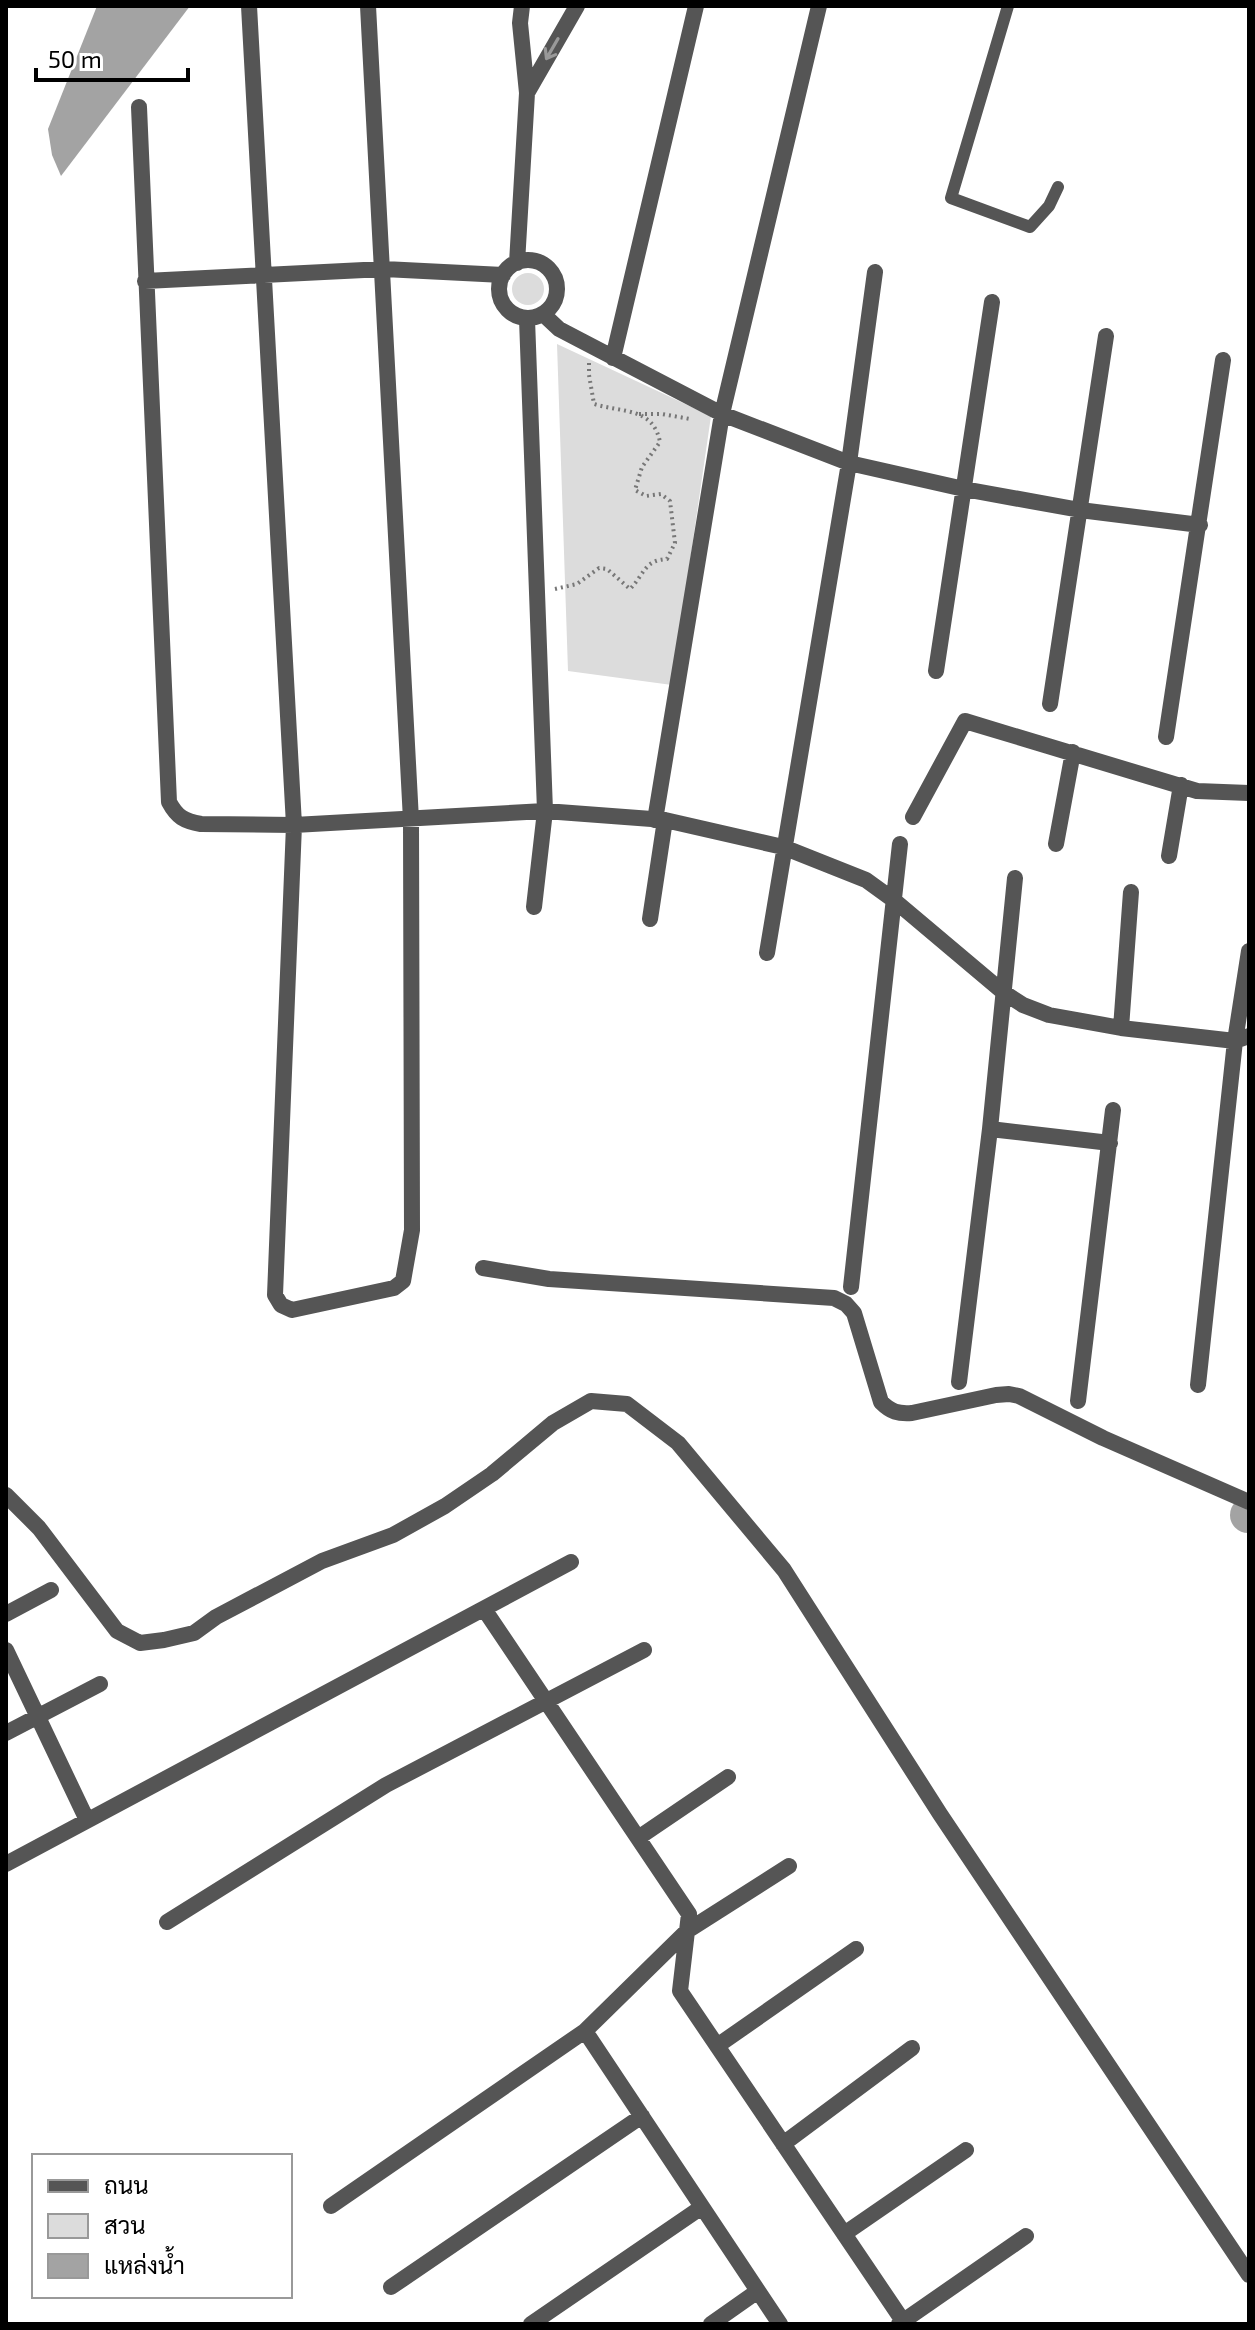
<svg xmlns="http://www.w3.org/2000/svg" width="1255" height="2330" font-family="'Exo 2',Sarabun,sans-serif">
<rect width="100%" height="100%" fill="#fff"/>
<path fill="#dcdcdc" d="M512 289a16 16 0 1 1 32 0a16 16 0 1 1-32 0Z
M 557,344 L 711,416 L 672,685 L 568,671 Z"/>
<path fill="#a3a3a3" d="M 97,6 L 190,6 L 61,176 L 52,155 L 48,129 Z"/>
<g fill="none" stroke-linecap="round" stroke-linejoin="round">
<path stroke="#a3a3a3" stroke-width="36" d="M 1248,1515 L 1249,1515"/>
<path stroke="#777" stroke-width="4" stroke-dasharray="2 4" stroke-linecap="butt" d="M 639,414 L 662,414 L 690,419
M 555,589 L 577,584 L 599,568 L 607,569 L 630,589 C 644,575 644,560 667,559 L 675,543 L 670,501 L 661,494 L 646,496 L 635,490 L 642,467 L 660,442 C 653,407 623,413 594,404 L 589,375 L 589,363"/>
<path stroke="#555" stroke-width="12" d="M 1008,6 L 951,198 L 1030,227 L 1049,206 L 1058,187"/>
<path stroke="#555" stroke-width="16" d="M 249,6 L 294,825 L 275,1295 L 281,1305 L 292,1310 L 394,1288 L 403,1281 L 412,1230 L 411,820 L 368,6
M 527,93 L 577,6
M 139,107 L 169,802 C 177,817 184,821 201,824 L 294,825 L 545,811 L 665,820 L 783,847 L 866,880 L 895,901 L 1003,992 L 1023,1005 L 1049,1015 L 1121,1028 L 1235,1041 L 1249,1036
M499 289a29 29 0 1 1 58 0a29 29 0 1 1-58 0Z
M 517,263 L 527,93 L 520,23 L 522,6
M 145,281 L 384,269 L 503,275
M 543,314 L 559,329 L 580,340 L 722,414 L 849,463 L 964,489 L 1080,510 L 1200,525
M 527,319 L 545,811 L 534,907
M 613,358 L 696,6
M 936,671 L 992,302
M 1050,704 L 1106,336
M 1166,737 L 1223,360
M 913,817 L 965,721 L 1197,791 L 1249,793
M 655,820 L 722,414 L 819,6
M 1056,844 L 1073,752
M 1169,856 L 1181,785
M 650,919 L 665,820
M 767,953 L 849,463 L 875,272
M 1121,1028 L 1131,892
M 990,1129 L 1110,1143
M 483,1268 L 549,1279 L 834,1298 L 846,1304 L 854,1313 L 881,1402 C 891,1412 898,1414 912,1413 L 996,1395 L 1009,1394 L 1019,1396 L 1103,1438 L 1249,1502
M 851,1287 L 900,844
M 959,1382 L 990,1129 L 1015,878
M 1198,1385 L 1235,1041 L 1249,951
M 1078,1401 L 1113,1110
M 6,1495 L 39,1528 L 117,1631 L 140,1643 L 164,1640 L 194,1633 L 216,1617 L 322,1561 L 393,1535 L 445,1506 L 492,1474 L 553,1423 L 591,1401 L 627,1404 L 678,1443 L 784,1570 L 940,1814 L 1249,2275
M 484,1609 L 689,1914 L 680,1991 L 905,2324
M 6,1614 L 51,1590
M 6,1650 L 87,1820
M 6,1733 L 100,1684
M 638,1838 L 728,1777
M 6,1864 L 571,1562
M 167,1922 L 386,1785 L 644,1650
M 585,2031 L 780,2324
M 717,2046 L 856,1949
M 783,2144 L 912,2048
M 331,2206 L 585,2031 L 687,1931 L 789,1866
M 844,2234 L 966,2150
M 391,2287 L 642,2116
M 531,2324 L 702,2207
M 711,2324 L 758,2291
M 899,2324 L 1026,2236"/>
</g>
<defs><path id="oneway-shaft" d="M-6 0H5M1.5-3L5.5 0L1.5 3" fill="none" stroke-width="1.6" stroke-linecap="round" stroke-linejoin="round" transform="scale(2)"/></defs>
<use stroke="#999" href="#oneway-shaft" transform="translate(552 49) rotate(120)"/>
<rect width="1255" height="2330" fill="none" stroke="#000000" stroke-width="16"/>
<rect x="32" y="2154" width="260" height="144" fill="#ffffff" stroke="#999999" stroke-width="2"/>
<rect x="48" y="2180" width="40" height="12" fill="#555555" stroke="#999999" stroke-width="2"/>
<text x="104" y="2194" font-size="24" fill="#000000">ถนน</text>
<rect x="48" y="2214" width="40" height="24" fill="#dcdcdc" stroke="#999999" stroke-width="2"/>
<text x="104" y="2234" font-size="24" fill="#000000">สวน</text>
<rect x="48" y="2254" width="40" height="24" fill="#a3a3a3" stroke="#999999" stroke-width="2"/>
<text x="104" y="2274" font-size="24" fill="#000000">แหล่งน้ำ</text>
<path d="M36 68v12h152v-12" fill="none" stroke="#000000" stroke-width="4"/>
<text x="48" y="68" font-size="24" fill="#000000" stroke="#ffffff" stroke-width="6" paint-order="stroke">50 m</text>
</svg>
